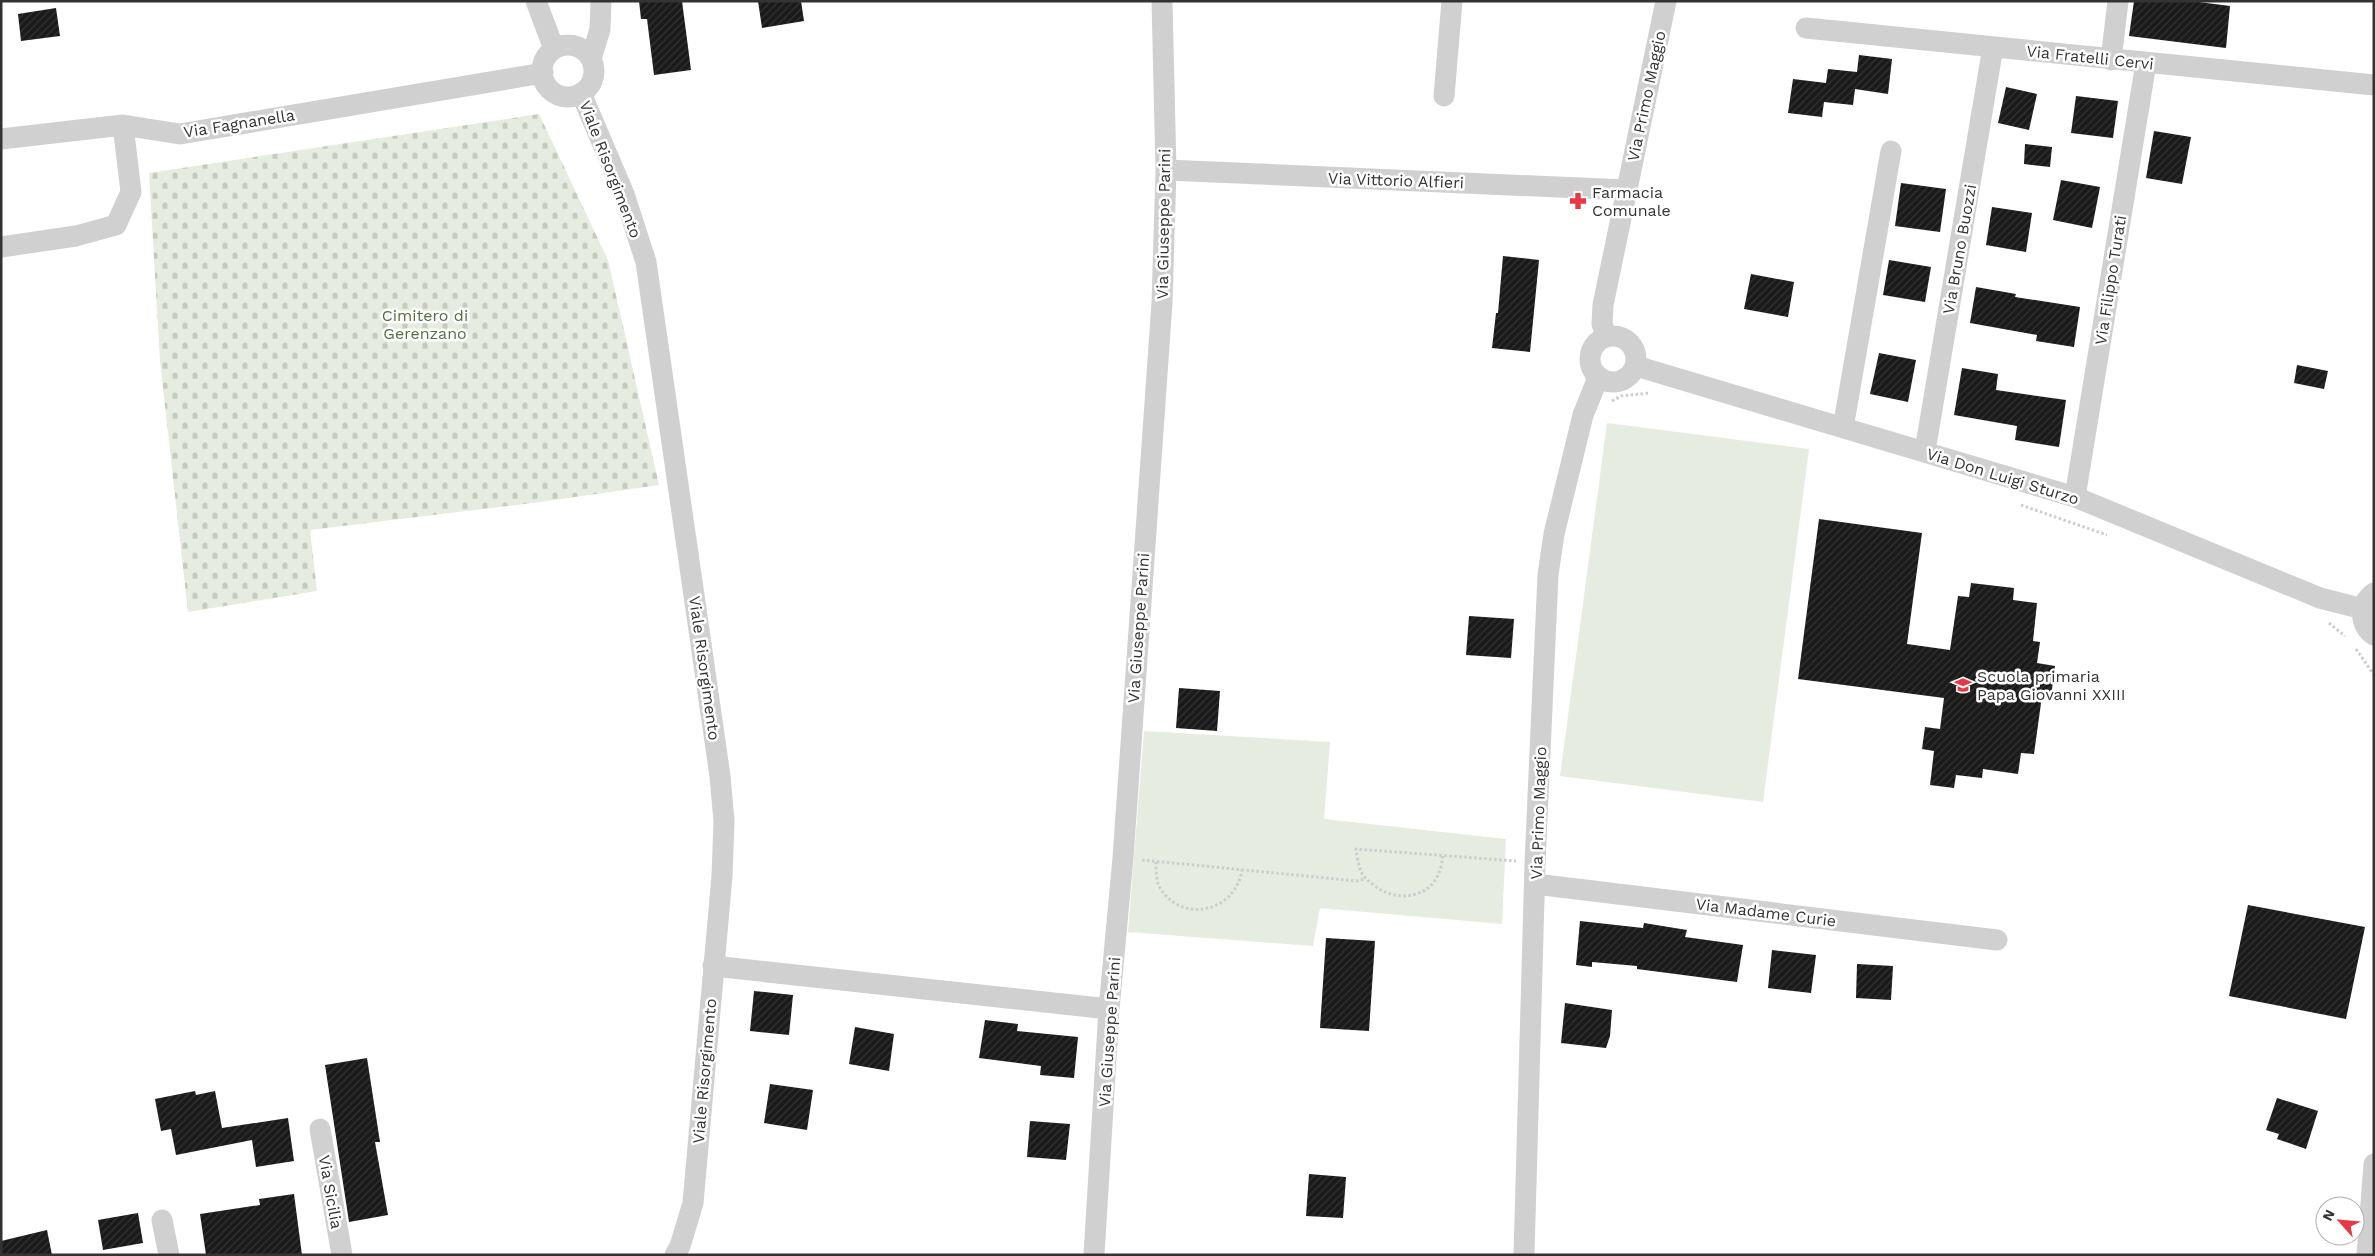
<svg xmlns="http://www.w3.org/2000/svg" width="2375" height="1256" font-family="'Work Sans',sans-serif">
<defs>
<pattern id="cemetery-stones" width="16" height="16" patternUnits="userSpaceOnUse" patternTransform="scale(1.25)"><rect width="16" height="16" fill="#e6ecdf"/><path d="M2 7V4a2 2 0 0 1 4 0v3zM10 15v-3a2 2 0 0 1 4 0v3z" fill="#c6cbc0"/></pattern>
<pattern id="building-hatch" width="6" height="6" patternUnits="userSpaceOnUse" patternTransform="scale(1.25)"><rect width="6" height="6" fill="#1a1a1a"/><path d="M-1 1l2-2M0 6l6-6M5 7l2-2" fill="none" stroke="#333"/></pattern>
</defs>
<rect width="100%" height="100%" fill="#fff"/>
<path fill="#e6ecdf" d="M 1607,423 L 1809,449 L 1763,802 L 1560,776 Z
M 1144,731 L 1330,742 L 1324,819 L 1506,839 L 1502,924 L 1320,908 L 1313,946 L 1128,932 Z"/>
<path fill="url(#cemetery-stones)" d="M 539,114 L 608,260 L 659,485 L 540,502 L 310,530 L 317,591 L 188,612 L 160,361 L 149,173 Z"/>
<path fill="url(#building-hatch)" d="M 639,1 L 682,1 L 691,70 L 654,75 L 647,19 L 641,19 Z
M 758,1 L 801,1 L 804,21 L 762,28 Z
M 2134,1 L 2191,1 L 2230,6 L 2226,48 L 2129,36 Z
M 56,8 L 60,36 L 21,41 L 18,14 Z
M 1859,55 L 1892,59 L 1888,94 L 1855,89 L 1853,105 L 1824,102 L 1822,117 L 1788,113 L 1793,79 L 1826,83 L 1828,69 L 1857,72 Z
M 2006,87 L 2037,94 L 2029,130 L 1998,123 Z
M 2076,96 L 2118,101 L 2113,138 L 2071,133 Z
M 2154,131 L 2191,137 L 2182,184 L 2146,178 Z
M 2025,144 L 2052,147 L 2050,167 L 2024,164 Z
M 2061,180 L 2100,187 L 2092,228 L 2053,220 Z
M 1901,183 L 1946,189 L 1940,232 L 1895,226 Z
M 1992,207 L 2032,213 L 2026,252 L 1986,245 Z
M 1503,256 L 1539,260 L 1530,352 L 1492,348 L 1496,313 L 1498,313 Z
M 1889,260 L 1931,267 L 1925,302 L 1883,295 Z
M 1751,274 L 1794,282 L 1788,317 L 1744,309 Z
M 1976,287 L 2016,294 L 2015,297 L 2080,307 L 2074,347 L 2036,341 L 2037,335 L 1970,323 Z
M 1879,353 L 1916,360 L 1908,402 L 1870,394 Z
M 2297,365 L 2328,371 L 2324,389 L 2294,383 Z
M 1962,368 L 1998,374 L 1996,390 L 2066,400 L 2059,447 L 2015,440 L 2017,426 L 1954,415 Z
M 1819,519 L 1922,533 L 1907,644 L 1950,650 L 1958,596 L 1969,597 L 1971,583 L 2014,588 L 2013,600 L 2037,603 L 2033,641 L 2040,642 L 2037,663 L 2055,666 L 2051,697 L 2042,696 L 2034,754 L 2021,753 L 2018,774 L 1983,769 L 1982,778 L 1956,775 L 1954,788 L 1930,785 L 1934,751 L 1922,749 L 1925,727 L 1940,729 L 1944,698 L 1798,679 Z
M 1469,616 L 1514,619 L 1511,658 L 1466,655 Z
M 1179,688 L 1220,691 L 1217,731 L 1176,728 Z
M 2248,905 L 2365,927 L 2346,1019 L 2229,996 Z
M 1580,921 L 1643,928 L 1644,923 L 1687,930 L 1685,937 L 1743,945 L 1737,982 L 1637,969 L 1637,966 L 1592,962 L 1592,967 L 1576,965 Z
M 1326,938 L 1375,941 L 1369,1031 L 1320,1028 Z
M 1772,950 L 1816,955 L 1811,993 L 1768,988 Z
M 1857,964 L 1893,966 L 1891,1000 L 1856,998 Z
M 754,991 L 793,995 L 789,1035 L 750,1031 Z
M 1565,1003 L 1612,1010 L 1610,1036 L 1606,1048 L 1561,1043 Z
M 985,1020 L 1018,1024 L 1017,1031 L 1078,1037 L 1074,1078 L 1040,1075 L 1041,1066 L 979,1058 Z
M 855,1027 L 894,1034 L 889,1071 L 849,1064 Z
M 367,1058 L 380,1142 L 375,1142 L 388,1215 L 349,1222 L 325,1065 Z
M 770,1084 L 813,1090 L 807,1130 L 764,1123 Z
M 195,1091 L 196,1095 L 215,1091 L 222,1128 L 288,1118 L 294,1161 L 256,1167 L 252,1140 L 176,1155 L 171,1129 L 161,1131 L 155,1099 Z
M 2277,1098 L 2318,1111 L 2306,1149 L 2277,1139 L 2279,1134 L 2266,1130 Z
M 1030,1121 L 1070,1124 L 1066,1160 L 1027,1157 Z
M 1309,1174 L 1346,1177 L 1343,1218 L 1306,1216 Z
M 294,1194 L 302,1255 L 206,1255 L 200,1214 L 260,1205 L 259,1199 Z
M 138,1213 L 143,1243 L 103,1250 L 98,1220 Z
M 47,1230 L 52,1255 L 1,1255 L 1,1241 Z"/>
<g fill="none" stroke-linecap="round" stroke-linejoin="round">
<path stroke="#cdcdcd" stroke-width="3" stroke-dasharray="2.5 2.5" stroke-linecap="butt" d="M 1612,401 L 1621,396 L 1649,393
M 2021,505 L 2107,535
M 2329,623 L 2345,636
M 2356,649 L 2374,675
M 1443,856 C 1442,862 1441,869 1438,875 C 1427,900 1393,901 1375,886 C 1368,881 1362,876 1360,869 C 1358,863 1357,855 1356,849 L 1516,861
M 1142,860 L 1357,881 L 1365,879
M 1156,862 C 1156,870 1156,881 1160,888 C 1183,925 1236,911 1242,870"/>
<path stroke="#d0d0d0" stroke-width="21" d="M 536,1 L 554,49
M 1806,28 L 2374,85
M542 71a26 26 0 1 1 52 0a26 26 0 1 1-52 0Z
M 591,59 L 600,29 L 601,1
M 2111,60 L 2118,1
M 581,93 L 624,194 L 646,262 L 720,776 L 724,821 L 722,876 L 693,1203 L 680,1246 L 675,1255
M 1444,96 L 1452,1
M 1,139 L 123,125 L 180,134 L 543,73
M 1166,170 L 1626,190
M 1,247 L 76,236 L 116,225 L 131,192 L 123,125
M1590 359a23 23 0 1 1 46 0a23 23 0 1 1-46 0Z
M 1607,337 L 1602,324 L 1603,305 L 1666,1
M 1636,366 L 2075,497 L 2320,598 L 2363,609
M 1843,428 L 1891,151
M 1925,451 L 1993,47
M 2075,497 L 2146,63
M 2374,593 C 2359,603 2359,626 2374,635
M 1535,884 L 1997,940
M 713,966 L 1109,1009
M 320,1129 L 342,1255
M 162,1220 L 169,1255
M 1094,1255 L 1109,1009 L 1123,858 L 1162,303 L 1166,170 L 1162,1
M 1524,1255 L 1535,863 L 1548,575 L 1554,534 L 1583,415 L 1598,378
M 2367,1255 L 2374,1164"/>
</g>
<defs>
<g id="pharmacy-bare" transform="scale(1.35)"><path d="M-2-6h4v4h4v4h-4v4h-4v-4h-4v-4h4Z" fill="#e63946" stroke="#fff" stroke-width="2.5" paint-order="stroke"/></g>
<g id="school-bare" transform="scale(1.35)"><path d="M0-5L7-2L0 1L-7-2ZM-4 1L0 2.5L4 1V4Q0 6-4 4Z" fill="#e63946" stroke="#fff" stroke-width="2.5" paint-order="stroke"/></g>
</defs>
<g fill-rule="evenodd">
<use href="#pharmacy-bare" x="1578" y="201"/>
<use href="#school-bare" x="1963" y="685"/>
</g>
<g text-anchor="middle" stroke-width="5" stroke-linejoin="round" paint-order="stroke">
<g font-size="16" fill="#333" stroke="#fff">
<text transform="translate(2090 57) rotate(6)" y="6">Via Fratelli Cervi</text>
<text transform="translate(1646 96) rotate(-78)" y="6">Via Primo Maggio</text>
<text transform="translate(239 123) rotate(-9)" y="6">Via Fagnanella</text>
<text transform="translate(611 169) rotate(69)" y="6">Viale Risorgimento</text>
<text transform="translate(1396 180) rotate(2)" y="6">Via Vittorio Alfieri</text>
<text transform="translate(1163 224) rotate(-89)" y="6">Via Giuseppe Parini</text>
<text transform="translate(1959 249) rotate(-80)" y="6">Via Bruno Buozzi</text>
<text transform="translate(2110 280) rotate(-81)" y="6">Via Filippo Turati</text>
<text transform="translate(2003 476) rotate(17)" y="6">Via Don Luigi Sturzo</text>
<text transform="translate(1138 628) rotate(-86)" y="6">Via Giuseppe Parini</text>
<text transform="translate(705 668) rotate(82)" y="6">Viale Risorgimento</text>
<text transform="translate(1538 813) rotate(-88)" y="6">Via Primo Maggio</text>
<text transform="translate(1766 912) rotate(7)" y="6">Via Madame Curie</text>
<text transform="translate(1109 1032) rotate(-86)" y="6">Via Giuseppe Parini</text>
<text transform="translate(704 1071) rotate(-85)" y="6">Viale Risorgimento</text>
<text transform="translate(331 1192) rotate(80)" y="6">Via Sicilia</text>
</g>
<g font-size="16" fill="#333" stroke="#fff" text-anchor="start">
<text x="1592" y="198">Farmacia<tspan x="1592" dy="18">Comunale</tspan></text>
<text x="1977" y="682">Scuola primaria<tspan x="1977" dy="18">Papa Giovanni XXIII</tspan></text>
</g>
<g font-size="16" fill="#56703f" stroke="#fff">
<text x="425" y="321">Cimitero di<tspan x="425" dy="18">Gerenzano</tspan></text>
</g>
</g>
<rect width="2375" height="1256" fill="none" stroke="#333333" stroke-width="5"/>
<g transform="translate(2340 1221) rotate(297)"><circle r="24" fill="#ffffff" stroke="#adadad"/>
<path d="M0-4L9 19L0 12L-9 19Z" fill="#e63946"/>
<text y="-8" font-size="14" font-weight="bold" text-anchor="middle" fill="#333333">N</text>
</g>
</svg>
